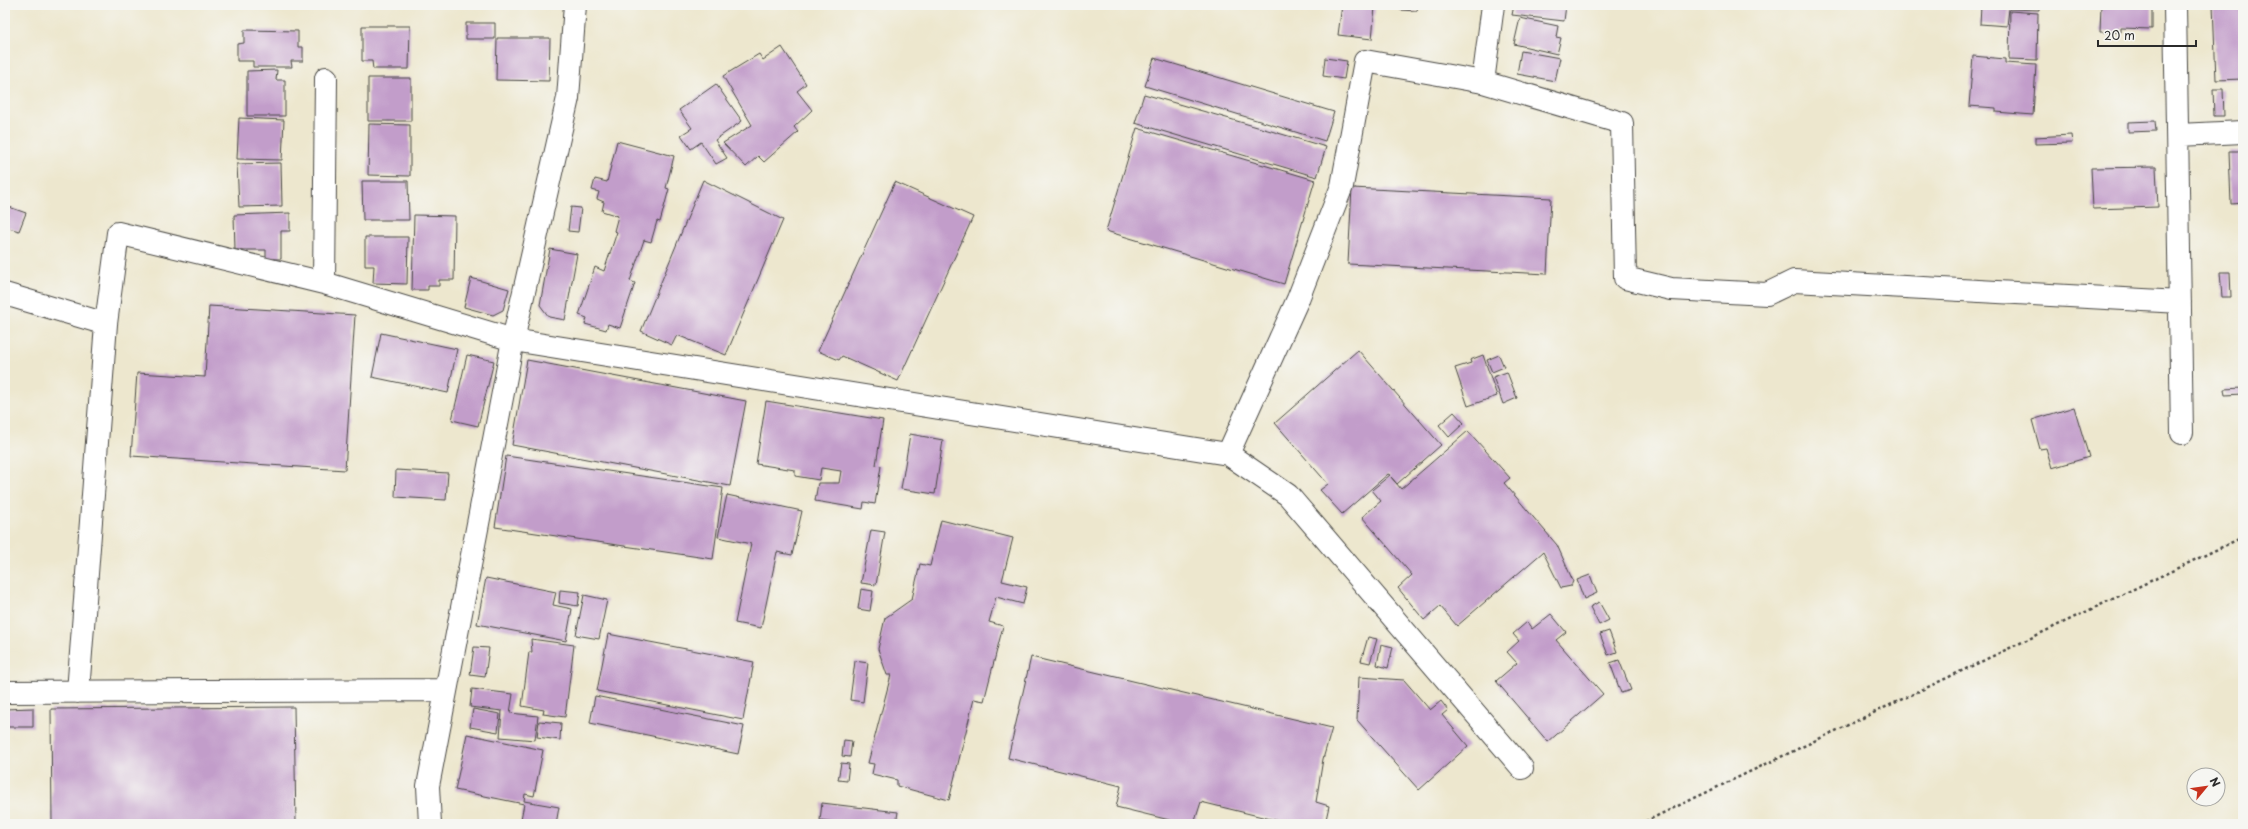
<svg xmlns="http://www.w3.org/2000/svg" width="2248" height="829" font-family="'Playpen Sans',sans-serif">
<rect width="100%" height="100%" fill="#f6f6f2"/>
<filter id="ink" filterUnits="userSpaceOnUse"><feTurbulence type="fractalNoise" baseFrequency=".025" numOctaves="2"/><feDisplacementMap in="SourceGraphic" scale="8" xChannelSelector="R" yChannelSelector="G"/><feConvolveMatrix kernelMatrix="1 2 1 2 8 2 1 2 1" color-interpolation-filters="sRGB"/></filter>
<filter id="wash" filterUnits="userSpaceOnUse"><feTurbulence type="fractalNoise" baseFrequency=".012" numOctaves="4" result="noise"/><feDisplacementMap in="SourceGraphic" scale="16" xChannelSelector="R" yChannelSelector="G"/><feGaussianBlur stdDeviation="0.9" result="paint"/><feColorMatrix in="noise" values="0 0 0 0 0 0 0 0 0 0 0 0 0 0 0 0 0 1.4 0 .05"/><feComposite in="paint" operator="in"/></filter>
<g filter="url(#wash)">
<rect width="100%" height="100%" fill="#ede7ce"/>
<g id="blocks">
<path fill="#c29dca" d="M 1342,5 L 1384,5 L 1383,8 L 1375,7 L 1372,39 L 1338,35 Z
M 1401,5 L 1418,5 L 1417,11 L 1400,10 Z
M 1514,5 L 1566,5 L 1564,21 L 1512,15 Z
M 1981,5 L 2039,5 L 2039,10 L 2009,9 L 2007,26 L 1980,24 Z
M 2101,5 L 2152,5 L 2152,29 L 2121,28 L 2121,32 L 2100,32 Z
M 2213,5 L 2243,5 L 2243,79 L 2216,80 Z
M 2010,11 L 2038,13 L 2037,60 L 2009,59 Z
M 1520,18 L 1558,26 L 1556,37 L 1561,38 L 1557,54 L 1514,44 Z
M 466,23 L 495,23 L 495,39 L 466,39 Z
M 362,26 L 410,26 L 409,69 L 373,69 L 372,61 L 362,61 Z
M 244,30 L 298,31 L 298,47 L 303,47 L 303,61 L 291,61 L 292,67 L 253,67 L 253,61 L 237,61 L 237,44 L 244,43 Z
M 497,38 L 550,38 L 549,81 L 496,80 Z
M 782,47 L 806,84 L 797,91 L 812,110 L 794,127 L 798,132 L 764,162 L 758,156 L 746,167 L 723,143 L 752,125 L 723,76 L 759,54 L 763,60 Z
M 1521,51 L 1560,58 L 1555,81 L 1517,74 Z
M 1973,56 L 2005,59 L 2005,63 L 2036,65 L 2033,115 L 1996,112 L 1996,108 L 1969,106 Z
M 1154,58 L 1334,112 L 1325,141 L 1145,86 Z
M 1325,58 L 1347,61 L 1344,79 L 1323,76 Z
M 277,70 L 276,80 L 285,80 L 285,116 L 247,116 L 247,71 Z
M 368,78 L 411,78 L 411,121 L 368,121 Z
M 716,84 L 742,121 L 715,140 L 727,158 L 716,164 L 701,142 L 691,149 L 681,135 L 692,128 L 679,110 Z
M 2213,89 L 2223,89 L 2224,116 L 2214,116 Z
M 1144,94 L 1326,147 L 1317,177 L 1135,123 Z
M 239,118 L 284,120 L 282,160 L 237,159 Z
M 2155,121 L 2156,131 L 2128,132 L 2128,122 Z
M 369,124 L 410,125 L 410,176 L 368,175 Z
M 1137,128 L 1315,180 L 1284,284 L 1106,231 Z
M 2071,135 L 2072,143 L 2035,144 L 2035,137 Z
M 617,141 L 674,156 L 666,188 L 669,189 L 660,222 L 657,221 L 651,242 L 644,240 L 630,281 L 635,283 L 620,328 L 608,324 L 606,330 L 585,324 L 587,318 L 579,315 L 595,267 L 604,271 L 617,232 L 614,231 L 618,216 L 602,211 L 604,202 L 597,199 L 599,192 L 592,190 L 595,179 L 607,182 Z
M 2229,151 L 2243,151 L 2243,203 L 2231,204 Z
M 281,163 L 282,206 L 239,207 L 237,164 Z
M 2156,167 L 2158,207 L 2093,209 L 2091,168 Z
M 703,180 L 783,220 L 726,355 L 677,335 L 672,345 L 641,331 Z
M 362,181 L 408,181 L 409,220 L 363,220 Z
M 895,182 L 973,217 L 898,381 L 842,356 L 839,360 L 818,351 Z
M 1352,188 L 1551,198 L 1547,274 L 1348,264 Z
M 9,207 L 26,213 L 19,231 L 5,227 L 5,219 Z
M 571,207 L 581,208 L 578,232 L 568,231 Z
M 290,213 L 290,231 L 281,231 L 281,259 L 266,259 L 266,250 L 235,250 L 234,215 Z
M 414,215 L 455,216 L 454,280 L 439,280 L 439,286 L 428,286 L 428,290 L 412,290 Z
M 365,237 L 408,237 L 407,284 L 373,283 L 374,266 L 365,266 Z
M 550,249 L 577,254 L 565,320 L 549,317 L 540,305 Z
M 2220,272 L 2230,272 L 2231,297 L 2222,297 Z
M 471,278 L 509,289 L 503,310 L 493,315 L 464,307 Z
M 209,306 L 355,315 L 345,470 L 131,456 L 137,373 L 205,377 Z
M 381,333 L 457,349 L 448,393 L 372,377 Z
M 1358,350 L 1441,445 L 1397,484 L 1391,477 L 1401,489 L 1468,431 L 1510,478 L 1504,483 L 1557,545 L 1573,581 L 1571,586 L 1561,588 L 1543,552 L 1457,626 L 1440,606 L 1424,620 L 1398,588 L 1412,575 L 1362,517 L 1381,501 L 1372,490 L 1390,475 L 1388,474 L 1342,514 L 1320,490 L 1328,484 L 1275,423 Z
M 467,355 L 494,361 L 478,426 L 452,420 Z
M 1483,355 L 1497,396 L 1468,406 L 1455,368 L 1471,363 L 1470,360 Z
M 1499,355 L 1504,367 L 1492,372 L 1487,360 Z
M 527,360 L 746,401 L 730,486 L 512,445 Z
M 1507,372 L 1517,398 L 1503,404 L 1493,377 Z
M 2243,388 L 2243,394 L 2225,395 L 2224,389 Z
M 766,401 L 883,420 L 876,465 L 881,466 L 875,504 L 864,502 L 863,509 L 815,501 L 818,483 L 839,483 L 841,471 L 821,468 L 819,480 L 795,476 L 795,470 L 756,464 Z
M 2074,407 L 2089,457 L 2052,468 L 2046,448 L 2040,449 L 2032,420 Z
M 1454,412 L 1464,423 L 1449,437 L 1439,425 Z
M 910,434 L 943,440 L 935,494 L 901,489 Z
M 506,456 L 723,488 L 713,559 L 495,527 Z
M 396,470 L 448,473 L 446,500 L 395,497 Z
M 727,495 L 802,511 L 792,555 L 777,552 L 761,628 L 735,623 L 751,544 L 718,537 Z
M 941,520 L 1013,538 L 1002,581 L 1027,587 L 1023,604 L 996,597 L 989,622 L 1003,626 L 984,701 L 974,699 L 949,800 L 897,786 L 897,780 L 872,774 L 874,764 L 868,763 L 891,675 L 887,675 L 878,649 L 885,618 L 912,599 L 920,564 L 930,566 Z
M 871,530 L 885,532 L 876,585 L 861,583 Z
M 1590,575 L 1597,593 L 1584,599 L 1577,580 Z
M 486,578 L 556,592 L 553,605 L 572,609 L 566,641 L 477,624 Z
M 861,589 L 873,591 L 870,611 L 858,609 Z
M 560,590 L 580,592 L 578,606 L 559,603 Z
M 584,595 L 607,600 L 599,639 L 576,635 Z
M 1599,602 L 1609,620 L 1599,625 L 1590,607 Z
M 1551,614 L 1566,632 L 1556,640 L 1603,694 L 1548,742 L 1496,681 L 1517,663 L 1507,652 L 1519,641 L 1513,634 L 1527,622 L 1532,629 Z
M 1609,631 L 1617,652 L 1608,655 L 1600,634 Z
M 608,634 L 754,662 L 743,720 L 597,691 Z
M 1368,637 L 1377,639 L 1370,663 L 1361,661 Z
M 531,639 L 574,645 L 565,717 L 543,714 L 544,710 L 522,706 L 529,652 L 532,652 Z
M 1381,644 L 1393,647 L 1388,668 L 1377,665 Z
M 474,647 L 489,648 L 485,677 L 470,675 Z
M 1031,657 L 1332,728 L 1323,759 L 1316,802 L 1329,806 L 1325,824 L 1291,824 L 1201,802 L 1194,824 L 1186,824 L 1116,807 L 1121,786 L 1008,758 Z
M 1619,660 L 1631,690 L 1621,693 L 1610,663 Z
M 855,661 L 868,663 L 863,702 L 850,700 Z
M 1359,677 L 1404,680 L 1430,710 L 1441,701 L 1448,710 L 1442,715 L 1468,746 L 1419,790 L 1357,720 Z
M 472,689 L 513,694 L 510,713 L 538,716 L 535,740 L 500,737 L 502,711 L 470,707 Z
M 595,696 L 744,726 L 738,754 L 590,723 Z
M 294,707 L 296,824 L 52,824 L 51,709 Z
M 33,708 L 33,727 L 5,727 L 5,709 Z
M 473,709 L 500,714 L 498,732 L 470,727 Z
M 539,721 L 561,723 L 560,740 L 537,737 Z
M 467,734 L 543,750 L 534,796 L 525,794 L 524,801 L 559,807 L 556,824 L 520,824 L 524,804 L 455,790 Z
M 844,740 L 852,741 L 850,757 L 842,756 Z
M 841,763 L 849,764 L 847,781 L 838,780 Z
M 822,803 L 898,812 L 896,824 L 852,824 L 820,820 Z"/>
</g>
</g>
<g filter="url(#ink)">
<use href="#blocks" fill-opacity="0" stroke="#484743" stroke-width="1"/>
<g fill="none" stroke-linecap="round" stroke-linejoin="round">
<g stroke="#484743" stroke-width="24">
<path id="minor" d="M 2175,5 L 2182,433
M 1483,82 L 1493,5
M 2178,135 L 2243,132
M 324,283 L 326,78
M 5,294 L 106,324
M 1228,454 L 1298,299 L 1342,186 L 1365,61 L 1483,82 L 1622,123 L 1625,278 L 1671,289 L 1767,294 L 1794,281 L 2180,302
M 5,692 L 446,690
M 78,692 L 106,324 L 118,233 L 324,283 L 513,340 L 1228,454 L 1288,495 L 1522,768
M 430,824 L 428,786 L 513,340 L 568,98 L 575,5"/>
</g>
<path stroke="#484743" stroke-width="2.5" stroke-dasharray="3 3" stroke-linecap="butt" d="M 1640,824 L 2243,537"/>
<use href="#minor" stroke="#fff" stroke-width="22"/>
</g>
</g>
<rect width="2248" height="829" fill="none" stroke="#f6f6f2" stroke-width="20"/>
<g transform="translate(2206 787) rotate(61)"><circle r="19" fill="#f6f6f2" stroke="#a5a5a2"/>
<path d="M0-3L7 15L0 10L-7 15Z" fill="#c8321e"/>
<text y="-6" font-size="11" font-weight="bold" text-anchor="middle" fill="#2b2b2b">N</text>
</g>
<path d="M2098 40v6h98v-6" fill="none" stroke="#2b2b2b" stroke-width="2"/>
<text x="2104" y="40" font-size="12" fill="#2b2b2b" stroke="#f6f6f2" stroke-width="3" paint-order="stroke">20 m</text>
</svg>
